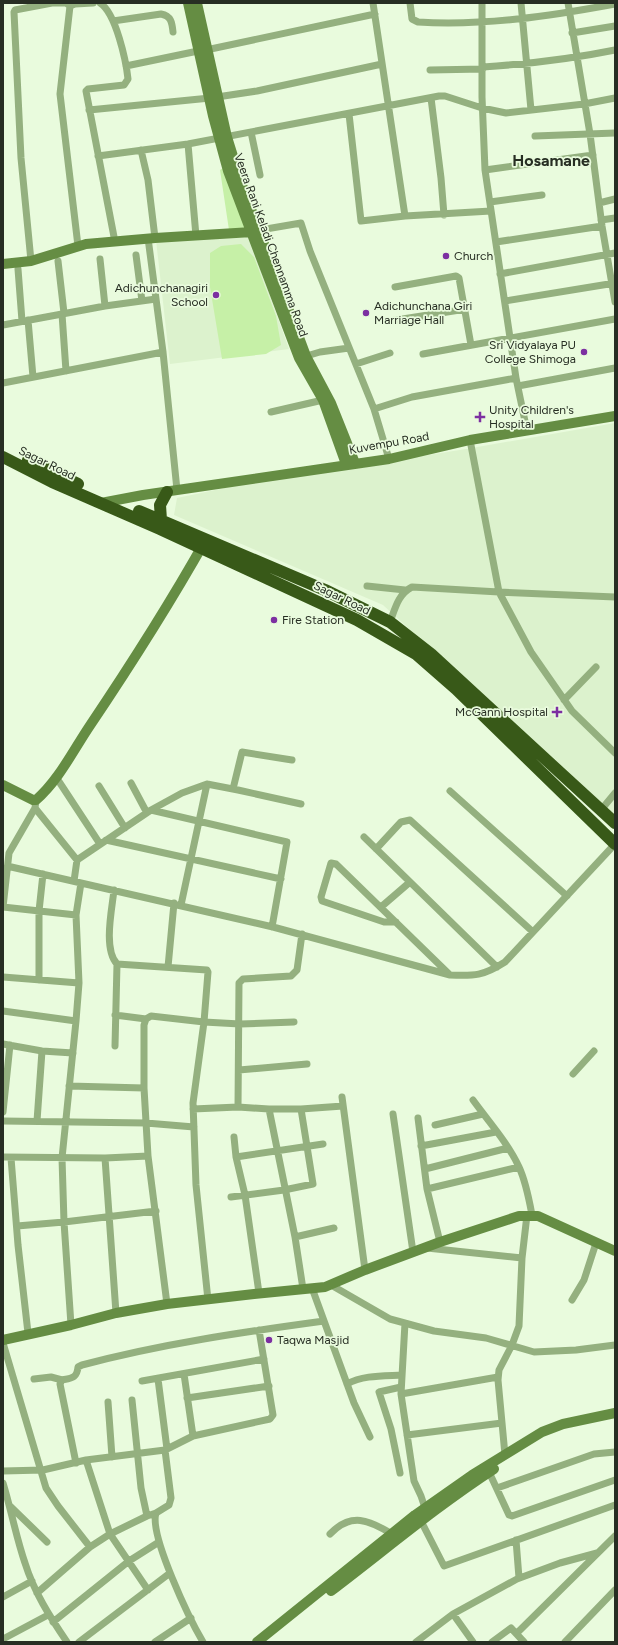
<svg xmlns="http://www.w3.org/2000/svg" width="618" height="1645" font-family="Figtree,sans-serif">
<rect width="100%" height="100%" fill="#e9fbdd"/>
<path fill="#dcf2cd" d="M 248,235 L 289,349 L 170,364 L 156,240 Z
M 615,423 L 615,818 L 383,605 L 174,515 L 177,498 L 239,485 L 466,449 Z"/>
<path fill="#c6f0a7" d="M 223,168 L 246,229 L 229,230 L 220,170 Z
M 241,244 L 254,257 L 276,316 L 281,345 L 266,354 L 222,359 L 210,287 L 210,253 L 221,246 Z"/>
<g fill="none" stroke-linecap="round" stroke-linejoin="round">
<path stroke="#94b07f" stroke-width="7" d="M 100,3 C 116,13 126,61 128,79 L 124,85 L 88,89 L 86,91 L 115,242
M 373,3 L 405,216
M 410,3 L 412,19 L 418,22 C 485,26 550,16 615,4
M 482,3 L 482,97 L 485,170 L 516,378 L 527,431
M 521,3 L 531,110
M 568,3 L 590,134 L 602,226 L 615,302
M 70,6 L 60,94 L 78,246
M 70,6 L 75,4 L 93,3
M 113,21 L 161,14 C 171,16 172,22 173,32
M 572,33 L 615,26
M 206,50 L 375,14
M 126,66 L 198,51
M 483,67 C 527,64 571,59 615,50
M 430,70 L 483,69
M 217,97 L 257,91 L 382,64
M 431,98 L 441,178 L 444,215
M 89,110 L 210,98
M 349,114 L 361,221 L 405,216 L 491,211
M 251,132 L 260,175
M 535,136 L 615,133
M 188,144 L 196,236
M 141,150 L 148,180 L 155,238
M 98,156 L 188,144 L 439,96 L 445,96 L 482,108 L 506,113 L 584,104 L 615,98
M 485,170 L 593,155
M 490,202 L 542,195
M 599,203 L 615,199
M 601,220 L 615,218
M 254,231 L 301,223 L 310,251 L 374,409 L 389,459
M 148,238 L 163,352 L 177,490
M 496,242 L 602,226
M 136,255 L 142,301
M 100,259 L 105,306
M 31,261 L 21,158 L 14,12 L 15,10 L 52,3 L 66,3 L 70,6
M 58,261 L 64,313
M 18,269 L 22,321
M 500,274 L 615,253
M 395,287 L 456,276 L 459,278 L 471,345
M 505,301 L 615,283
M 62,314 L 66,371
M 28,320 L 33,377
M 390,321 L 466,309
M 3,325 L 105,306 L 156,299
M 423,354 L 615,319
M 303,357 L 320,352 L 349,348
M 356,364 L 390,353
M 3,383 L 163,352
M 518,386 L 615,368
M 374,409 L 412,397 L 516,378
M 271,412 L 323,400
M 470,440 L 499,592 L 615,597
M 367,586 L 405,590
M 390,622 C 395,609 398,594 412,587 L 499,592 L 531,652 L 572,711 L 615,753
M 564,700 L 596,667
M 56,777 L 100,844
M 131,783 L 147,813
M 99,786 L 125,828
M 233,789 L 242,752 L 292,760
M 450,791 L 567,896
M 35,808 L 77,860 L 74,881
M 151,810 L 287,842 L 272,927
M 601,810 L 615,793
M 364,837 L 497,967
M 106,840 L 281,879
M 376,849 L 401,822 L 410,820 L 533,932
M 77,860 L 151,810 L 182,793 L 207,784 L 238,790 L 301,804
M 7,866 L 273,927 L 450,975 C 475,976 483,976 505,962 L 615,844
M 114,890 C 112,909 103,949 117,964
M 181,905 L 207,784
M 3,907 L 9,853 L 35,808 L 36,800
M 3,907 L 76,915
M 381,907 L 410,882
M 396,922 L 384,922 L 322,901 L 321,897 L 331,863 L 336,864 L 449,974
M 168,967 L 174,903
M 3,977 L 79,983
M 39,980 L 39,911 L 43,874
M 3,1011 L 76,1021
M 115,1015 L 146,1019 L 151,1016 L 204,1022 L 240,1024 L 294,1022
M 146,1019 L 144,1025 L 144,1088 L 148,1156 L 167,1304
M 3,1044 L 42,1051 L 73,1053
M 115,1046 L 117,964 L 207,970 L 208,972 L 204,1022 L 193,1103 L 196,1185 L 208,1300
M 239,1070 L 307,1064
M 573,1074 L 594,1051
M 69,1086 L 144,1088
M 342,1097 L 365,1270
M 473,1100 C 489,1122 508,1143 519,1167 C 526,1182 529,1199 532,1215
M 238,1107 L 239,983 L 243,979 L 291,976 L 297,970 L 302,934
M 193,1109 L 238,1107 L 269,1109 L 301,1109 L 343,1106
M 269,1109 L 295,1237 L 303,1289
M 3,1112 L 10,1045
M 393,1114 L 413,1252
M 418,1118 L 427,1189 L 440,1242
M 3,1121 L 146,1123 L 194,1127
M 37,1121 L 42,1051
M 435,1125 L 483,1114
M 234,1137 L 236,1157 L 245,1195 L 259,1293
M 421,1146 L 496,1132
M 3,1157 L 105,1158 L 148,1156
M 236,1157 L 323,1144
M 11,1158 L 18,1245 L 28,1333
M 105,1158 L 116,1313
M 425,1169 L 508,1148
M 427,1189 L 519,1167
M 231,1197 L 284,1190 L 313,1184 L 301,1109
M 17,1226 L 64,1222 L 156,1211
M 295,1237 L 334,1228
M 427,1248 L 522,1258
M 331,1285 L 390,1319 L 434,1331 L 486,1338 L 534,1352 L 576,1350 L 615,1345
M 312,1288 L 354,1403 L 370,1437
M 572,1300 L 584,1280 L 596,1243
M 405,1323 L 401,1394 L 414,1481 L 421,1496 L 425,1508
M 71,1325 L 64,1222 L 62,1158 L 76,1021 L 79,983 L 76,915 L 81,883
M 3,1343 L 46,1488 L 58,1506 L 90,1547
M 184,1374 L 193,1436
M 34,1379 L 51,1377 L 62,1380
M 158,1379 L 167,1449
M 142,1381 L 264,1359
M 347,1384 C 363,1375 383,1376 402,1375
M 401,1394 L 498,1377
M 187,1398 L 269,1386
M 132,1400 L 141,1488 L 147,1516
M 108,1402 L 112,1457
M 407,1435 L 502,1423
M 165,1450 L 171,1498 L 169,1505 L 156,1513 C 149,1535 190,1620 203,1642
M 505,1455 L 498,1380 L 499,1370 L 512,1345 L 519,1326 L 522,1258 L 527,1215
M 86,1460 L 110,1534 L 148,1590
M 76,1463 L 60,1384 L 62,1380 C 72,1378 77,1378 78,1367 L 82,1365 C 161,1344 243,1332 324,1321
M 3,1471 L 43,1470 L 86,1460 L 165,1450 L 193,1436 L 270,1419 L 273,1415 L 259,1330
M 489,1472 L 509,1515 L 512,1516 L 615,1480
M 400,1473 L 391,1429 L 379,1392 L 401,1387
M 3,1483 C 11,1509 16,1537 25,1563 C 34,1592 50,1617 67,1642
M 497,1488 L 594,1454 L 615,1452
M 10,1506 L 47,1542
M 421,1521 L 444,1566 L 615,1505
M 330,1534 C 351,1512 369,1520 392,1534
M 516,1540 L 519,1578
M 37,1593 L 90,1547 L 110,1534 L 147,1516 L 156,1513
M 3,1597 L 32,1581
M 453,1614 L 473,1642
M 53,1622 L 129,1561 L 159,1542
M 517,1633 L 615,1536
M 3,1639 L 48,1615
M 79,1642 L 170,1573
M 155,1642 L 191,1618
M 416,1642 L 453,1614 L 517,1579 L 560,1563 L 597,1553
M 492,1642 L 511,1628 L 524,1642
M 565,1642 L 615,1590"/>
<path stroke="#658d43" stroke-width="10" d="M 188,3 L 213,116 L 228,171 L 299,358 L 323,400 L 346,464
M 197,3 L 227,137 L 242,185 L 306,356 L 331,403 L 355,463
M 3,264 L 31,261 L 86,244 L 155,238 L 252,232
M 101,503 L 143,495 L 389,459 L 470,440 L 615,416
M 3,785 L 33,800 L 36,800 C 58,781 73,751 89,727 C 130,666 169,605 205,541
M 3,1340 L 71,1325 L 116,1313 L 167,1304 L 254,1294 L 325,1287 L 365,1270 L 440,1242 L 519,1216 L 538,1216 L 615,1251
M 331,1591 C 385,1550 437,1506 494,1469
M 257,1642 L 415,1515 L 472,1475 L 542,1432 L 563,1424 L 615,1413"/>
<path stroke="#385918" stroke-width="12" d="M 3,457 L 52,482 L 160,529 L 357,620 L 416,654 L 456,689 L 615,844
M 28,460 L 78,484
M 139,511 L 325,590 L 390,622 L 431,654 L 615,823
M 161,520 L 160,505 L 167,492"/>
</g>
<g fill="#7c2fa1" stroke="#e9fbdd" stroke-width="1.5">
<circle cx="446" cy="256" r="4"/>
<circle cx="216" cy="295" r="4"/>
<circle cx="366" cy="313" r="4"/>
<circle cx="584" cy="352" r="4"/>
<path d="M478 411h4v4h4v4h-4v4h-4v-4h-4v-4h4z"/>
<circle cx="274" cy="620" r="4"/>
<path d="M555 706h4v4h4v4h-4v4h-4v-4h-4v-4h4z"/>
<circle cx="269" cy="1340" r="4"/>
</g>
<g text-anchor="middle" stroke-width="3.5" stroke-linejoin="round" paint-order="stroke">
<g font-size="12" fill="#272e23" stroke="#e9fbdd">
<text transform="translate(271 245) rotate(70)" y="4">Veera Rani Keladi Chennamma Road</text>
<text transform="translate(389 443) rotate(-10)" y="4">Kuvempu Road</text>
<text transform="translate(47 463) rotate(26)" y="4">Sagar Road</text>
<text transform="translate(342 598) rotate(26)" y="4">Sagar Road</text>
</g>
<g font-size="12" fill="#272e23" stroke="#e9fbdd" text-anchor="start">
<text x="454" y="260">Church</text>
<text x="208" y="292" text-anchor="end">Adichunchanagiri<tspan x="208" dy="14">School</tspan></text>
<text x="374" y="310">Adichunchana Giri<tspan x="374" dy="14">Marriage Hall</tspan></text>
<text x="576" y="349" text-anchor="end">Sri Vidyalaya PU<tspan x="576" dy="14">College Shimoga</tspan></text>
<text x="489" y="414">Unity Children's<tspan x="489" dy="14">Hospital</tspan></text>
<text x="282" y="624">Fire Station</text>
<text x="548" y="716" text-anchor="end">McGann Hospital</text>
<text x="277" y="1344">Taqwa Masjid</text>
</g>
<g font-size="16" font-weight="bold" fill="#272e23" stroke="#e9fbdd">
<text x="551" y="166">Hosamane</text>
</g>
</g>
<rect width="618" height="1645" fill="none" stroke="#272e23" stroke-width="8"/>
</svg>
